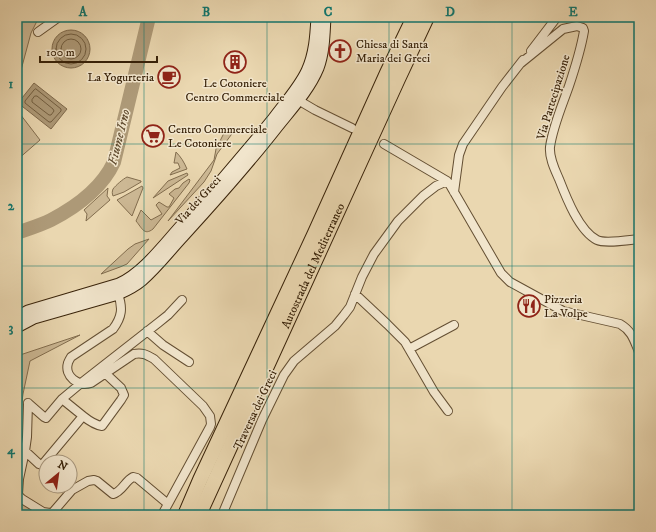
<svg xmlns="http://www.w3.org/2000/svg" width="656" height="532" font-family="'IM FELL DW Pica',serif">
<rect width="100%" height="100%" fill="#ead7b0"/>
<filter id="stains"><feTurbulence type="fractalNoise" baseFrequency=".005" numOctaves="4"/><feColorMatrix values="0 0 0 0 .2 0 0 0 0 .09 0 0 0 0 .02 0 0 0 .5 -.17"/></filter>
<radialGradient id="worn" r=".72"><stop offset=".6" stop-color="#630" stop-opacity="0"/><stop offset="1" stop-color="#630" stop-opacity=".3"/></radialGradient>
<path fill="#ccb894" stroke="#826d4e" d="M 17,17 L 39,17 L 31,33 L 17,85 Z
M 17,110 L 40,140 L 17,160 Z
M 227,127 L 234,131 L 217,154 L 211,171 L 204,182 L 168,221 L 214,160 L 216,149 Z
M 176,152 C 181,157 184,162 187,169 L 170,175 L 172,172 L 180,168 L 178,163 L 174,163 Z
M 187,173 L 188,175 L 153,198 L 168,181 Z
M 127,177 L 141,181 L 141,182 L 124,192 L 113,196 C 112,193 112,192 113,189 C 116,185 123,179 127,177 Z
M 189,179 L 190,180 L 189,183 L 153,229 C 144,236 142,228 136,221 L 141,210 L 151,220 L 162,214 L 156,205 L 159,202 L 167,207 L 169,207 L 174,198 L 169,194 L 175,189 L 179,188 L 183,183 Z
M 142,186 L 143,188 L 132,216 L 117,200 Z
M 108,188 L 107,196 L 110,200 L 86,221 L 87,214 L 84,210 Z
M 149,239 L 127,264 L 120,267 L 101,274 L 128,249 L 135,244 Z
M 80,335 L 30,361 L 23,394 L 17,438 L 17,356 Z
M 17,497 L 43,515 L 17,515 Z"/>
<path fill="#ad9977" stroke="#7e694b" d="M52 49a19 19 0 1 1 38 0a19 19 0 1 1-38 0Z
M 34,83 L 67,109 L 51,129 L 18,103 Z"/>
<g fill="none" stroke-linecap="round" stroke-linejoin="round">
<path stroke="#725e40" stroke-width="1" d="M56 49a15 15 0 1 1 30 0a15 15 0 1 1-30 0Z
M61 49a10 10 0 1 1 20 0a10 10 0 1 1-20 0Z
M 36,89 L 61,109 L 61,111 L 51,122 L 49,122 L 25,103 L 25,101 L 34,90 Z
M 35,96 L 37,96 L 53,109 L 54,111 L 51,115 L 49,115 L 32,102 L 32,100 Z"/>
<path stroke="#ad9977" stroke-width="14" d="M 17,233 C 28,229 41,225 51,220 C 76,207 102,188 114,162 L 149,17"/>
<g stroke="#644f33" stroke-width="10">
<path id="street" d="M 38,32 L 59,17
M 531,51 L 557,17
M 521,63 L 563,29 L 577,26 L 583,28 L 584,31 C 581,49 575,68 569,86 C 562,106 553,126 550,147 C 549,158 555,170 559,179 C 566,197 579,231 597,240 C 605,244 629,240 639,239
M 298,100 L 315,110 L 352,128
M 384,144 L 447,181 L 450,185 L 501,273 L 510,282 L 563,311 L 620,324 C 632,331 634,340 639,352
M 454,192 L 459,155 L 463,144 L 502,87 L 523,60
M 118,294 C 123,308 122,317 113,329 L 71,357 C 71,357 68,362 68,363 C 64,376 78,387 91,383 L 134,354 C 142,352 147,355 154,359 L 203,406 L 210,416 L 211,424 L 210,427 L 162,515
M 355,294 L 387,324 L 405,342 L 434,392 L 448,411
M 147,331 L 163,345 L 189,362
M 409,349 L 454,325
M 28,403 L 27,437 L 25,451 L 19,479 L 18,494 L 19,496 L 22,499 L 43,512 L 50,513 L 53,512 L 72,490 L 88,481 L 94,480 L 97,481 L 113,494 C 122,492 125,481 133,477 L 137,478 L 168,504
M 28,403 L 44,417 L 46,418 L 62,399 L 80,384 L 158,323 L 168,315 L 182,300
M 83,416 C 88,420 95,425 102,426 L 121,400 L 124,395 L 121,388 L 105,373
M 25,451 L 39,464 L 42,465 L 83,416 L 62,399
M 222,515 L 262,420 L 284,375 L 294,361 L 335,326 L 344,315 L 350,307 L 362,277 L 374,254 L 398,221 L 423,196 L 436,186 L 447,181"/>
</g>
<g stroke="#382209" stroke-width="13">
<path id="secondary" d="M 17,317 L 28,311 L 119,284 C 143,273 163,246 181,226 C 213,191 244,155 274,118 C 285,103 299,88 307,71 C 315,54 316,35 317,17
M 17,327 L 34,318 L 118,294 C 127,290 135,286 142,280 C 157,267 169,251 183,236 C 215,201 247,165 276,128 C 291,109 309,90 318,68 C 324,52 324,34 325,17"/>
</g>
<g stroke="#382209" stroke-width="16">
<g id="highway">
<path d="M 185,515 L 200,480 L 315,233 L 387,73 L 414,17"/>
<path id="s1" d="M 199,515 L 398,79 L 427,17"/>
</g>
</g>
<use href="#street" stroke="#f1e5cc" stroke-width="8"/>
<use href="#secondary" stroke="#f1e5cc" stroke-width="11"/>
<use href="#highway" stroke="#ead7b0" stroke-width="14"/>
</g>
<path fill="none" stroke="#0f766e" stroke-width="1" stroke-opacity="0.55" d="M 144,17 L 144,515M 267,17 L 267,515M 389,17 L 389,515M 512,17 L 512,515M 17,144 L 639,144M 17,266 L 639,266M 17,388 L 639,388"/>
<defs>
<g id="church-ring" transform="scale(1.15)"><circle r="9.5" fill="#f1e5cc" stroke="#8f2418" stroke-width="1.5"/><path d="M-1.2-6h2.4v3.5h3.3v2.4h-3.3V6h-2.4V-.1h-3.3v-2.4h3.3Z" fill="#8f2418"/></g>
<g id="building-ring" transform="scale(1.15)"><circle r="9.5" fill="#f1e5cc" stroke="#8f2418" stroke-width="1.5"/><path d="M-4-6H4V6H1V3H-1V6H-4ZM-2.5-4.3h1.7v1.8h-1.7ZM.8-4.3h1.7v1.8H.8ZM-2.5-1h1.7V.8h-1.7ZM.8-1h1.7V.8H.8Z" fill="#8f2418"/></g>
<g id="cafe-ring" transform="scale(1.15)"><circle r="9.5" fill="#f1e5cc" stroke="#8f2418" stroke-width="1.5"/><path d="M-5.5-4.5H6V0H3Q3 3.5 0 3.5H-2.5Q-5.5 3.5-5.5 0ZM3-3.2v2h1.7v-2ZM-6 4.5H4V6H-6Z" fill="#8f2418"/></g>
<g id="supermarket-ring" transform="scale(1.15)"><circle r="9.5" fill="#f1e5cc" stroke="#8f2418" stroke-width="1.5"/><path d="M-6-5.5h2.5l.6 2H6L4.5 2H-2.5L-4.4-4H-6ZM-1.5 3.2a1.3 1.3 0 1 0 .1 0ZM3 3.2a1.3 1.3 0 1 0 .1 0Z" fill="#8f2418"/></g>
<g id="restaurant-ring" transform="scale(1.15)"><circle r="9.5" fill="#f1e5cc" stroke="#8f2418" stroke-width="1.5"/><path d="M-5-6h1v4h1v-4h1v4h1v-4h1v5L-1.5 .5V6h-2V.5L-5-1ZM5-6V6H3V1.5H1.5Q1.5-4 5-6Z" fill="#8f2418"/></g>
</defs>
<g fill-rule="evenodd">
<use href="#church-ring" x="340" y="51"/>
<use href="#building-ring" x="235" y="62"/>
<use href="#cafe-ring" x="169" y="77"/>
<use href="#supermarket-ring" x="153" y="136"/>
<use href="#restaurant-ring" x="529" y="306"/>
</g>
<g text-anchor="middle" stroke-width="3" stroke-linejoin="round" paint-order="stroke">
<g font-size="12" fill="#382209" stroke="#f1e5cc" text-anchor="start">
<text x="356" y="48">Chiesa di Santa<tspan x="356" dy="14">Maria dei Greci</tspan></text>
<text x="154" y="81" text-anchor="end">La Yogurteria</text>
<text x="235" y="87" text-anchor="middle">Le Cotoniere<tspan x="235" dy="14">Centro Commerciale</tspan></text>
<text x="168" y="133">Centro Commerciale<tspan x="168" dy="14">Le Cotoniere</tspan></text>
<text x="544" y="303">Pizzeria<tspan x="544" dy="14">La Volpe</tspan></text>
</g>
<g font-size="12" fill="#382209" stroke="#f1e5cc">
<text transform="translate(553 97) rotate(-73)" y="4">Via Partecipazione</text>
<text transform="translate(198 200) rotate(-48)" y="4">Via dei Greci</text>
<text dy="4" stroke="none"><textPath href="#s1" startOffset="274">Autostrada del Mediterraneo</textPath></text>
<text transform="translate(255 410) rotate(-65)" y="4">Traversa dei Greci</text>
</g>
<g font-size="13" font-style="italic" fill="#614c30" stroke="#f1e5cc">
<text transform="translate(118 137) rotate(-76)" y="5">Fiume Irno</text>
</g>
</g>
<rect width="656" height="532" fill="none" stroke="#ead7b0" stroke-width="44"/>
<g transform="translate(58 474) rotate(29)"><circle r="19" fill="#f1e5cc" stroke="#a7977e"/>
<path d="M0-3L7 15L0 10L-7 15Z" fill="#8f2418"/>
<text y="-6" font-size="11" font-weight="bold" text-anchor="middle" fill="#382209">N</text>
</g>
<path d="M40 56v6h117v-6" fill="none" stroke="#382209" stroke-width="2"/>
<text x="46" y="56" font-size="12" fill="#382209" stroke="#f1e5cc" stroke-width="3" paint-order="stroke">100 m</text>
<rect x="22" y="22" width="612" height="488" fill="none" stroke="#0f766e" stroke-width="1.5"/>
<g font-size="13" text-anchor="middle" font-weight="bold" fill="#0f766e">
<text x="83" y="16">A</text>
<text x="206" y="16">B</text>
<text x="328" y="16">C</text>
<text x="450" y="16">D</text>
<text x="573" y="16">E</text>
<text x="11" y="88">1</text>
<text x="11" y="210">2</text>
<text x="11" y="332">3</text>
<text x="11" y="454">4</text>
</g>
<rect width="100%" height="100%" filter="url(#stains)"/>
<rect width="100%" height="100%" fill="url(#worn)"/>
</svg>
